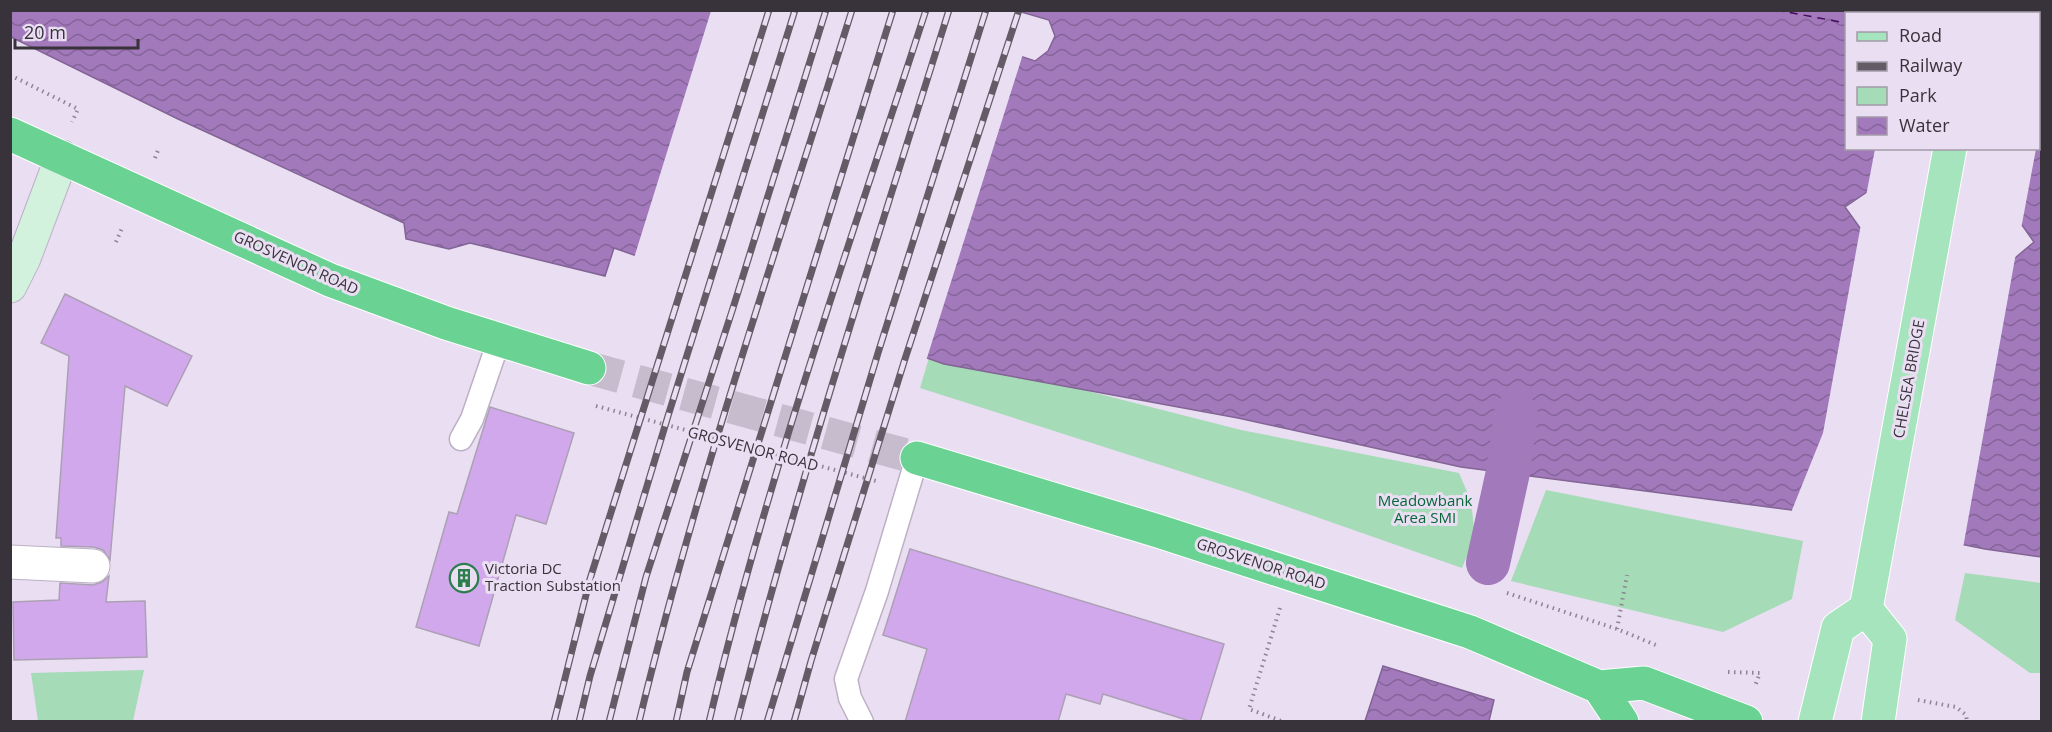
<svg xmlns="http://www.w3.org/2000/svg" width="2052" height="732" font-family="'Open Sans',sans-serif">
<defs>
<pattern id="water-waves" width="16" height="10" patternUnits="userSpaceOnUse" patternTransform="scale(1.5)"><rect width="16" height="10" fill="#a279bb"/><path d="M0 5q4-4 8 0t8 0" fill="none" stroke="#856499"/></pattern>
</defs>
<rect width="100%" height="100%" fill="#eadef3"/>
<path fill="#a5dbb6" d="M 931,351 L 1241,430 L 1459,473 L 1471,501 L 1475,537 L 1462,568 L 1245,492 L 920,388 Z
M 1546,490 L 1803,541 L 1792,599 L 1723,632 L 1511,581 Z
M 1965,573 L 2041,583 L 2041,673 L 2030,673 L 1955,620 Z
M 144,670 L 133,721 L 38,721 L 31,673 Z"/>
<path fill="url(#water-waves)" stroke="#826495" stroke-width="1.5" fill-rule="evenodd" d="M 879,10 L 1035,61 L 1048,51 L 1055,36 L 1049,20 L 1018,11 L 2041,11 L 2041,557 L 1985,549 L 1792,510 L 1461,467 L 1238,418 L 944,364 L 614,248 L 605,276 L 470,243 L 449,249 L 406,239 L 404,223 L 178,119 L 11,37 L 10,11 ZM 1846,14 L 2038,14 L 2038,148 L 1846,148 ZM 1867,192 L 2022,225 L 2034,242 L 2015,258 L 1860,228 L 1845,207 Z
M 1383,666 L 1494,700 L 1489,721 L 1365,721 Z"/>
<path fill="#eadef3" d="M 889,10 L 1023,54 L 926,361 L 634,258 L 711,11 Z
M 1900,10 L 2041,11 L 2042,116 L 2039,132 L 2038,14 L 1899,13 Z
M 1875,149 L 2036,149 L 2021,229 L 1866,196 Z
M 1861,224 L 2015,255 L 2016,253 L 1963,548 L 1793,514 L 1792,510 L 1823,433 Z"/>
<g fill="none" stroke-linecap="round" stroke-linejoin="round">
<path stroke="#a279bb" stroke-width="44" d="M 1488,563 L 1508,472 L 1516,414"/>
<path stroke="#440b5d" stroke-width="1.5" stroke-dasharray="8 6" stroke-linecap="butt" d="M 1776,10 L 1846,23
M 2038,57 L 2042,57"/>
</g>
<path fill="#d2a8ed" stroke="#aca0b4" stroke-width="1.5" d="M 65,294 L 192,356 L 167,406 L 125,386 L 110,560 L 103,550 L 94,547 L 61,546 L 61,538 L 56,538 L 69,356 L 41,343 Z
M 490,407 L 574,433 L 546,524 L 516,515 L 479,646 L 416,627 L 449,512 L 457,514 Z
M 910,549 L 1224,644 L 1200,722 L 1193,722 L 1103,694 L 1100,704 L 1066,694 L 1058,722 L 905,722 L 927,649 L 883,635 Z
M 109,576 L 106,602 L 145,601 L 147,657 L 14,660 L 13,602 L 59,600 L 60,583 L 93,585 L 102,582 Z"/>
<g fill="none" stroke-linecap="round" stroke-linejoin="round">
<path stroke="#c6bcce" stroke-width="33" stroke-dasharray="33 16" stroke-linecap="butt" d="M 589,368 L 917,458"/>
<g stroke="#bcb0c4" stroke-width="25">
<path id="lane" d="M 461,439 L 472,419 L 499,340
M 862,722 L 850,698 L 846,679 L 877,591 L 917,458"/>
</g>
<g stroke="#bcb0c4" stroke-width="35">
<path id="street" d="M 10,562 L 93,566"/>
</g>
<g stroke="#bcb0c4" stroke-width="35">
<path id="secondary" d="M 10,286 L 24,258 L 62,157"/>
</g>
<g stroke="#fff" stroke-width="35">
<path id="primary" d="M 1974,14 L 1975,10
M 1866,609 L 1890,639 L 1878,722
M 1815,722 L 1838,628 L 1866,609 L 1950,148"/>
</g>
<g stroke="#fff" stroke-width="35">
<path id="highway" d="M 10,134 L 330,280 L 446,323 L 589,368
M 917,458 L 1158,531 L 1470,632 L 1599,687 L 1644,683 L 1746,722
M 1599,687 L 1622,722"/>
</g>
<path stroke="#8d8593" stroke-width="4" stroke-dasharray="1.5 4.5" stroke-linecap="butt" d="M 10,75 L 78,109 L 72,122
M 155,158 L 159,148
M 116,242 L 123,226
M 596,406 L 876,481
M 1507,593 L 1617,629 L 1656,645
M 1280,608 L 1249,709 L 1284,722
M 1617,629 L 1627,575
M 1728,672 L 1760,673 L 1755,686
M 1918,700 L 1956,707 L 1966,715 L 1967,722"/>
<use href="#lane" stroke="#fff" stroke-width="22"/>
<use href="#street" stroke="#fff" stroke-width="33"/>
<use href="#secondary" stroke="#d2f2de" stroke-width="33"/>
<use href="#primary" stroke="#a6e4be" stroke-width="33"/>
<use href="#highway" stroke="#6ad292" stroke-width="33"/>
<g stroke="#635c67" stroke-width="7">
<path id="rail" d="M 554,722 L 590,579 L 769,10
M 579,722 L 590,676 L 668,416 L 795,10
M 609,722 L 646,577 L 733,308 L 826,10
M 639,722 C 697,481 778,246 852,10
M 676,722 L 687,672 L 893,10
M 709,722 C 766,480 849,246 926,10
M 737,722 C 798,482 875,247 949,10
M 767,722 L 878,353 L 986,10
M 794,722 L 811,661 L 904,362 L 1019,10"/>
</g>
<use href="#rail" stroke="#eadef3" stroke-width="4.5" stroke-dasharray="14" stroke-linecap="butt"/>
</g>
<defs>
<g id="building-ring" transform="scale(1.5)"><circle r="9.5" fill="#eadef3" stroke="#2d7e4f" stroke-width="1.5"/><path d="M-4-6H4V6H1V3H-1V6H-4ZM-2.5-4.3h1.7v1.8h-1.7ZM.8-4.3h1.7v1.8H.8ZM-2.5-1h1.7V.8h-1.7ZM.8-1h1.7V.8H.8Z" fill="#2d7e4f"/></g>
</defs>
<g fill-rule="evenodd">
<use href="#building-ring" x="464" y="578"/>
</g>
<g text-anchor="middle" stroke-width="6" stroke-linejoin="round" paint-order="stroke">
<g font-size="15" fill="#38333b" stroke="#eadef3">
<text transform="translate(296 263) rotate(24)" y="5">GROSVENOR ROAD</text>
<text transform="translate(1909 379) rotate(-80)" y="5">CHELSEA BRIDGE</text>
<text transform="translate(753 449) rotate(15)" y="5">GROSVENOR ROAD</text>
<text transform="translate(1261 564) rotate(18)" y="5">GROSVENOR ROAD</text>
</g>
<g font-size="15" fill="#086639" stroke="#eadef3">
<text x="1425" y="506">Meadowbank<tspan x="1425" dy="17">Area SMI</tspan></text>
</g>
<g font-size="15" fill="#38333b" stroke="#eadef3" text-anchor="start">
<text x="485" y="574">Victoria DC<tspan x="485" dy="17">Traction Substation</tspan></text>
</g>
</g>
<rect width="2052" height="732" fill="none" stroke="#38333b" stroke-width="24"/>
<rect x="1845" y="12" width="195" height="138" fill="#eadef3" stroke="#a39aa9" stroke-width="1.5"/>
<rect x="1857" y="32" width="30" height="9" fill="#a6e4be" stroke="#a39aa9" stroke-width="1.5"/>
<text x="1899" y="42" font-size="18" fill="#38333b">Road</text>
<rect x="1857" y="62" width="30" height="9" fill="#635c67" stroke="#a39aa9" stroke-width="1.5"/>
<text x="1899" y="72" font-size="18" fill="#38333b">Railway</text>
<rect x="1857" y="87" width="30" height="18" fill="#a5dbb6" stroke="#a39aa9" stroke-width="1.5"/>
<text x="1899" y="102" font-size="18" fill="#38333b">Park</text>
<rect x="1857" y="117" width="30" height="18" fill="url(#water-waves)" stroke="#a39aa9" stroke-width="1.5"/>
<text x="1899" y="132" font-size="18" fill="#38333b">Water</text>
<path d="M15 39v9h123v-9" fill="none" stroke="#38333b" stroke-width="3"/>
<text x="24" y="39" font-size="18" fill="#38333b" stroke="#eadef3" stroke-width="4.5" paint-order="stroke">20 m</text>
</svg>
